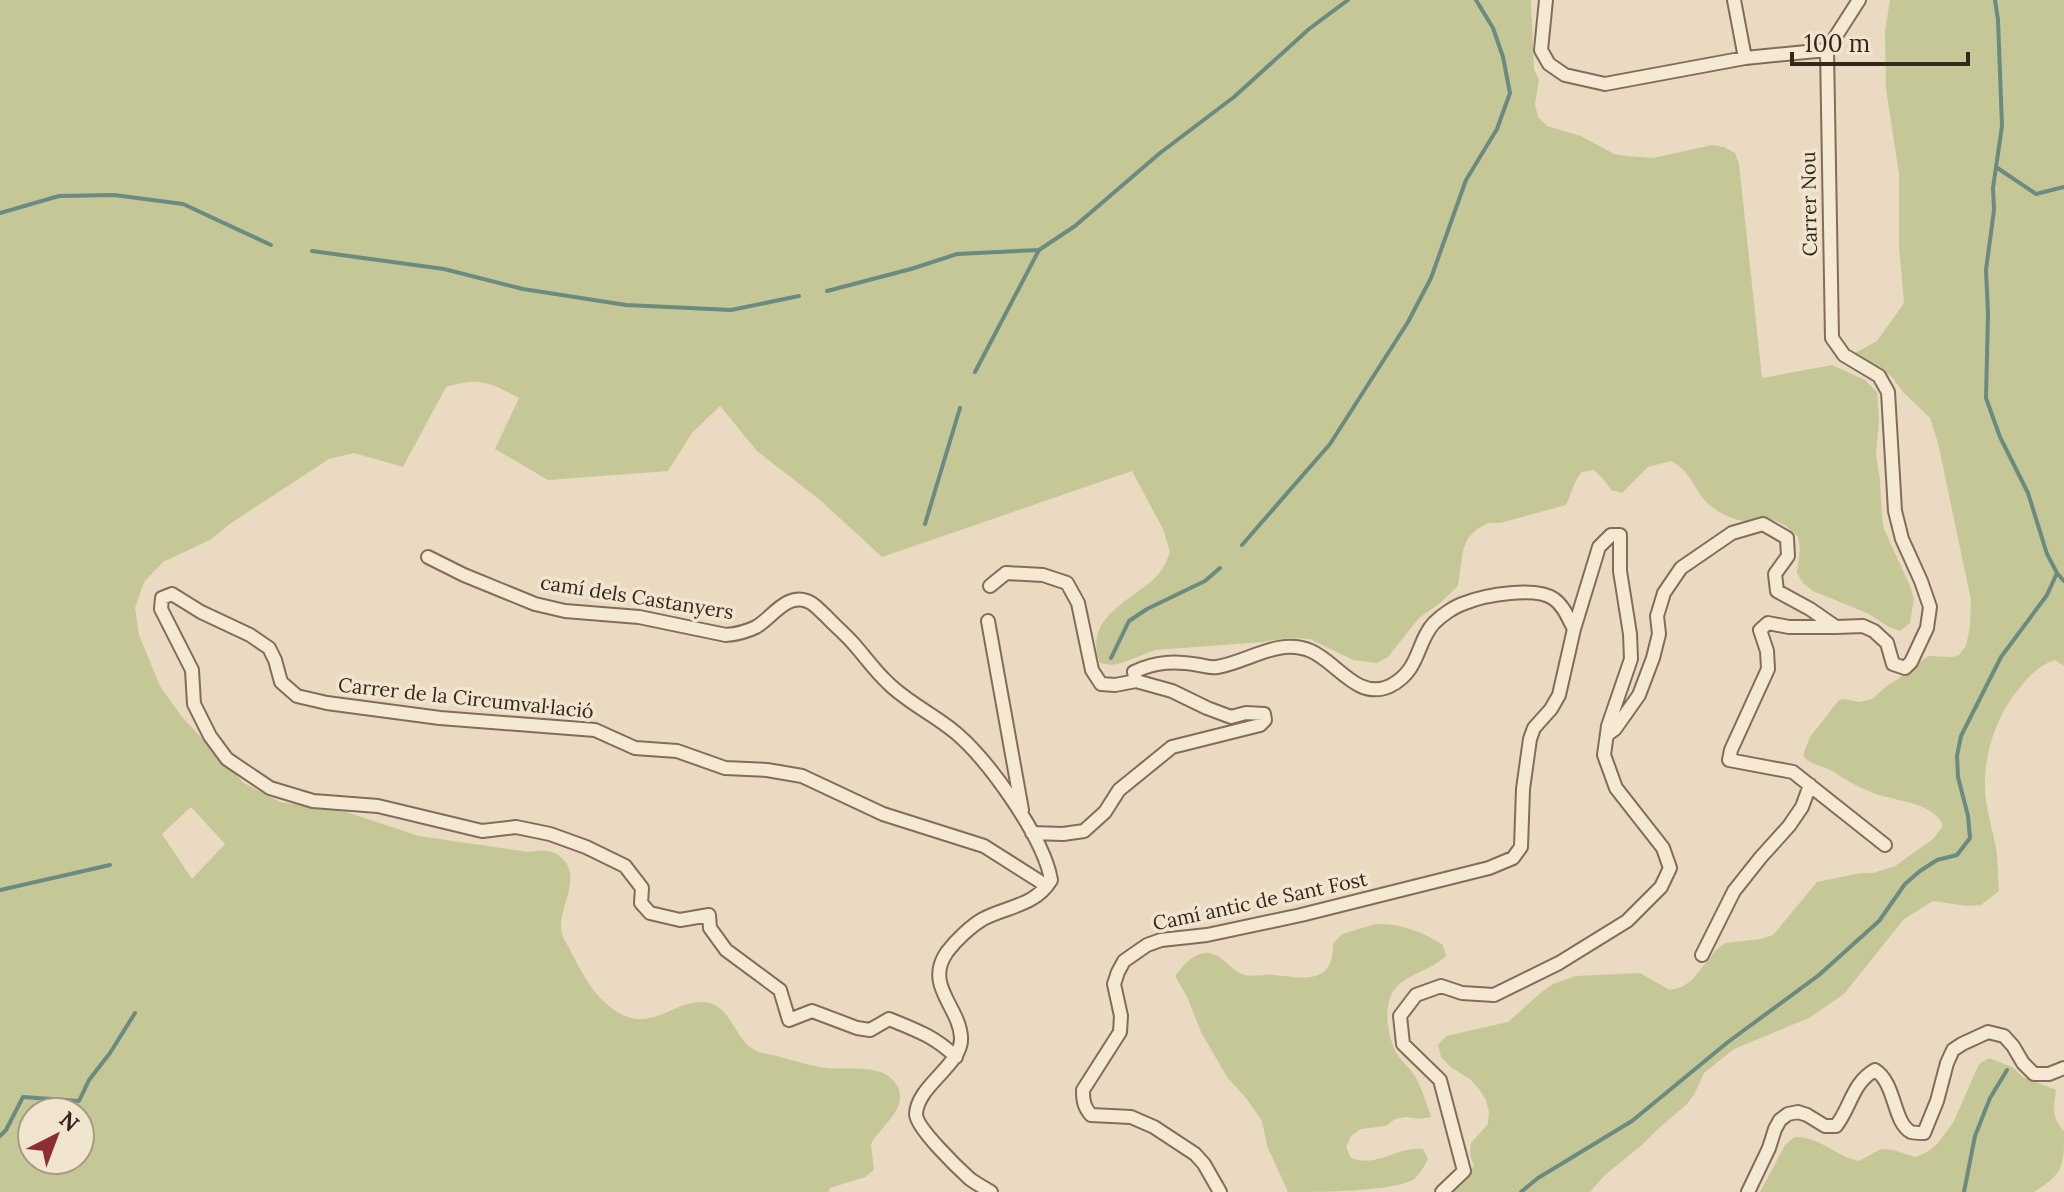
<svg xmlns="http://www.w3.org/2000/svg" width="2064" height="1192" font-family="Lora,serif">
<rect width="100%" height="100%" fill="#eadac1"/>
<path fill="#c6c796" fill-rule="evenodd" d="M 0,0 L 1531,0 L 1534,69 L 1539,80 L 1535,104 L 1538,117 L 1547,126 L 1581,136 L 1614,154 L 1627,156 L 1653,158 L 1712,145 L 1724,147 L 1735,153 L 1739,164 L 1762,378 L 1832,365 L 1865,380 L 1877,392 L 1879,419 L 1876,455 L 1880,480 L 1882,518 L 1884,529 L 1910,586 L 1914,599 L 1910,623 L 1900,631 L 1889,627 L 1869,614 L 1813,591 L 1803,583 L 1797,573 L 1800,549 L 1798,537 C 1792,531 1786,525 1778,522 C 1768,517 1758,520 1747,521 C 1736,521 1721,514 1712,507 C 1694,493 1693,472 1671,461 L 1648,467 L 1622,493 L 1611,490 L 1604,480 L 1594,470 L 1582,472 C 1573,482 1572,493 1566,505 L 1500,523 L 1488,523 L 1477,529 L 1468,538 L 1463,550 L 1458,586 L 1439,604 L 1419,618 L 1388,657 L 1377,663 L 1353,660 L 1310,639 L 1287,638 L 1263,642 L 1155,650 L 1122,663 L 1111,665 L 1100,663 C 1082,616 1133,601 1158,575 C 1164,568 1167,560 1170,552 L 1163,529 L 1132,471 L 882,557 L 820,500 L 757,451 L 720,406 L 692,433 L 668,471 L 548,480 L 495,449 L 519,398 C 488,382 480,377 446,387 L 403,467 L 354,453 L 329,459 L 231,523 L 210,540 L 163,562 L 144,582 L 135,608 L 139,635 L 160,686 L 182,717 L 244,783 L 280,802 L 346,812 L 419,836 L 528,852 C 540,850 553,849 562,858 C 584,879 555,911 562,934 C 563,939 568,945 570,950 C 583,975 599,1007 628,1017 C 655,1027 677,1000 704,1002 C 732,1004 733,1039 755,1050 C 760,1053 767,1054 773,1055 C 788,1059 804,1064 820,1067 C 844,1072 884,1060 898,1087 C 900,1092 901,1099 899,1104 C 895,1117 878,1131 871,1144 L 874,1170 L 865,1177 L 830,1188 L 828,1192 L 0,1192 ZM 191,807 L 225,844 L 192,879 L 162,834 ZM 32,1112 L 80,1112 L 80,1160 L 32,1160 Z
M 1890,0 L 2064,0 L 2064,666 L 2055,660 C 2037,666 2025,680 2014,695 C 1993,724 1981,764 1986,800 C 1988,816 1993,832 1996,848 C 1998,862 1998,877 1999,891 L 1981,905 L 1967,906 L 1933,901 L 1904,919 L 1844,994 L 1809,1018 L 1734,1049 L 1704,1073 L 1694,1095 L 1686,1105 L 1659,1128 L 1642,1145 L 1605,1175 L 1590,1192 L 1449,1192 L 1474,1166 L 1470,1155 L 1471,1143 L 1488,1124 L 1489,1112 L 1486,1100 L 1479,1089 L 1471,1080 L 1451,1067 L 1441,1057 L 1438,1045 L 1446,1036 L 1508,1022 L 1543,991 L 1553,984 L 1576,976 L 1640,973 L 1670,990 L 1682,987 L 1692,980 L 1716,950 L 1725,943 L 1760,939 L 1773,935 L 1817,882 L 1861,873 L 1873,873 L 1895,866 L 1933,839 L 1943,826 C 1935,803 1896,801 1876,794 C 1859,788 1845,779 1830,770 C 1821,765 1809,765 1803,755 L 1810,737 L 1839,700 L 1845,699 L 1859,702 L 1872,699 L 1888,685 L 1898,679 L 1928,656 L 1952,657 L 1959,655 L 1966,646 L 1970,627 L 1971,600 L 1938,443 L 1930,418 L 1903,392 L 1892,377 L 1855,353 L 1877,341 L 1904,303 L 1899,247 L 1899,174 L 1886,89 L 1885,31 Z
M 1376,924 C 1401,923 1423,932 1443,945 L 1446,956 C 1430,971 1406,974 1394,990 C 1382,1007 1388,1041 1399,1057 C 1404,1064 1411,1069 1415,1076 C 1422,1089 1427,1104 1431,1117 L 1419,1119 L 1406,1117 L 1395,1119 L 1386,1126 L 1361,1129 L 1351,1136 L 1346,1147 L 1351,1158 C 1378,1168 1397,1146 1423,1149 L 1428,1159 C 1424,1166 1420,1175 1413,1180 C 1388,1192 1320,1192 1288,1192 L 1267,1146 L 1262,1121 L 1246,1098 L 1227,1077 L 1201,1032 L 1187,997 L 1175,976 C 1182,967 1192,954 1204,953 C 1220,951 1229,969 1242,974 C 1252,978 1263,974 1274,975 C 1303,978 1334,985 1333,944 L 1342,934 Z
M 1989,1058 L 2012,1067 L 2023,1077 L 2056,1090 C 2054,1107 2051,1118 2064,1131 C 2064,1167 2064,1173 2034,1192 L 1760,1192 L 1785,1145 L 1795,1137 C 1824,1138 1832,1155 1859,1161 L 1881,1149 L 1893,1150 L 1916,1157 L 1927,1152 L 1937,1144 L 1953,1123 L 1979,1064 Z"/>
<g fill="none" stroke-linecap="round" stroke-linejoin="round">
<path stroke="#6b8a80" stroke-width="4" d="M 1995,0 L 1998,20 L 2002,126 L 1993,188 L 1994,210 L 1986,270 L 1988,314 L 1986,398 L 2000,437 L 2028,493 L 2047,554 L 2057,573 L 2064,581
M 1996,167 L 2036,194 L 2064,187
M 0,213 L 59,196 L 114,195 L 183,204 L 271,245
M 312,251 L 444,269 L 523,289 L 626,305 L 731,310 L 799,296
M 827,291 L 911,269 L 957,254 L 1039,250 L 1075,226 L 1160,153 L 1234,97 L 1309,29 L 1348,0
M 975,372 L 1039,250
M 925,524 L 960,408
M 1242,545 L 1330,444 L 1408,322 L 1431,278 L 1466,180 L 1497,129 L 1510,93 L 1503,57 L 1493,28 L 1476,0
M 1111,658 L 1129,621 L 1147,609 L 1205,581 L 1220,568
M 0,890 L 110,865
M 0,1136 L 6,1130 L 23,1097 L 79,1101 L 89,1080 L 110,1053 L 135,1013
M 1521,1192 L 1538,1178 L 1632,1121 L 1728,1042 L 1819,975 L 1879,921 L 1905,884 L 1920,871 L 1937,860 L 1957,855 L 1970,838 L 1968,816 L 1958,777 L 1957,756 L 1961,736 L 2001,657 L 2047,595 L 2057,573
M 1964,1192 L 1975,1136 L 1990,1098 L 2007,1070"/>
<g stroke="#836c5a" stroke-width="16">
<path id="minor" d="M 1546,0 L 1541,50 L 1549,64 L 1565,75 L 1605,84 L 1745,58 L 1827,50
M 1734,0 L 1745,58
M 428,557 L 464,575 L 535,604 L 565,611 L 639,617 L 726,635 C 737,634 746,632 756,627 C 772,618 786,593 807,601 C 814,603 820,611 826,616 C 834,625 844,633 852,642 C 864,655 874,670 888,683 C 908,703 935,715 956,733 C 989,761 1044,838 1051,880 C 1035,906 1008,906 983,919 C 971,926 956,940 947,952 C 924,985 959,1006 961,1037 C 962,1050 953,1060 945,1069 C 934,1082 917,1096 916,1114 C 916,1128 959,1169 970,1179 C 977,1184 984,1188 991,1192
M 990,586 L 1006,573 L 1043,575 L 1067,583 L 1078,603 L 1092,670 L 1101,684 L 1115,685 L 1136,681
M 988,621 L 1022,810
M 1836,627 L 1789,627 L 1768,623 L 1760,630 L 1767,651 L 1768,669 L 1731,750 L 1729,760 L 1793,772 L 1885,845
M 1608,734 L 1615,729 L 1639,695 L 1653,658 L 1659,634 L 1657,616 L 1664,593 L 1681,568 L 1732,533 L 1763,524 L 1787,538 L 1788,556 L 1775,574 L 1777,591 L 1810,609 L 1836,627 L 1863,626 L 1874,631 L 1887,643 L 1893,664 L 1905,668 L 1911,662 L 1927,628 L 1930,607 L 1921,581 L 1902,539 L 1895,511 L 1888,392 L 1879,376 L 1844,355 L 1832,338 L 1827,50 L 1859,0
M 1032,833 L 1063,834 L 1084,831 L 1105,812 L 1119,790 L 1172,747 L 1260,725 L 1265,720 L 1264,714 L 1246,713 L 1231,717 L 1207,708 L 1172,691 L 1136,681 L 1134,672 C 1156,661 1176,661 1199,665 C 1205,666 1211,668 1217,667 C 1248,662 1279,637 1311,651 C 1337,662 1357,701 1390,686 C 1421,670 1416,642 1434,623 C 1442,615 1455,606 1465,603 C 1485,595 1536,586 1554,599 C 1564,606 1568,618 1574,629
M 1702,955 L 1734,891 L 1761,857 L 1789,826 L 1802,807 L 1810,785
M 956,1057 C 934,1036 916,1030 889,1019 L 870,1030 L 857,1028 L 812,1011 L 789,1020 L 780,990 L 726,950 L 710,928 L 709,915 L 680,920 L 650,913 L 641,903 L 642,888 L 625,866 L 586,847 L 550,834 L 516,827 L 482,831 L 378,806 L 313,801 L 270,788 L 227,759 L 210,736 L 194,704 L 192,670 L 161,609 L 162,598 L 172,594 L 201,612 L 250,635 L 269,648 L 275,660 L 281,682 L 297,696 L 327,703 L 440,718 L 595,730 L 635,748 L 677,751 L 725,768 L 767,770 L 802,776 L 883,814 L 984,846 L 1047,886
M 1220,1192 L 1204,1164 L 1195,1154 L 1154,1127 L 1131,1117 L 1091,1115 C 1084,1107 1083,1101 1083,1090 L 1120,1032 L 1121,1016 L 1114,984 L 1118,972 L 1124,961 L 1147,945 L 1161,940 L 1207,935 L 1301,915 L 1489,868 L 1513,858 L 1521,847 L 1523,789 L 1530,739 L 1534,728 L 1551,709 L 1559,695 L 1574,629 L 1599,547 L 1611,535 L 1620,535 L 1620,571 L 1630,634 L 1631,659 L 1608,726 L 1604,755 L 1616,788 L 1663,848 L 1670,868 L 1661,887 L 1627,921 L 1559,963 L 1494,995 L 1462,993 L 1441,986 L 1416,995 L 1400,1016 L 1403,1044 L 1440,1080 L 1464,1171 L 1442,1192
M 1748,1192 L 1769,1148 L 1775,1129 L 1780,1120 L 1788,1114 L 1798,1112 L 1807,1115 L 1825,1126 L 1836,1126 C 1851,1107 1852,1083 1875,1070 C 1896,1083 1893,1123 1911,1132 C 1914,1133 1920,1133 1924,1133 L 1937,1101 L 1947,1063 L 1953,1050 L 1962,1044 L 1988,1032 L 2004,1036 L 2013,1046 L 2023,1063 L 2034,1074 L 2049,1074 L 2064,1068"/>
</g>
<use href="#minor" stroke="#f6e9d3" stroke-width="12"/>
</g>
<g text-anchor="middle" stroke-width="7" stroke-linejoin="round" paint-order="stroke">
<g font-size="20" fill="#33261d" stroke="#f2e5d0">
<text transform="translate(1809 204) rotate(-91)" y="7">Carrer Nou</text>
<text transform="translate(637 597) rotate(9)" y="7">camí dels Castanyers</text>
<text transform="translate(466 698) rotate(6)" y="7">Carrer de la Circumval·lació</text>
<text transform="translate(1260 901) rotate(-12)" y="7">Camí antic de Sant Fost</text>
</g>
</g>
<g transform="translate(56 1136) rotate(42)"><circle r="38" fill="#f2e5d0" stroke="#a69988" stroke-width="2"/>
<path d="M0-6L14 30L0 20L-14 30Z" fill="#8d2e37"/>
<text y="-12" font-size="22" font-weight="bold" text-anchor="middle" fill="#33261d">N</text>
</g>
<path d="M1792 52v12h176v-12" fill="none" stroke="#33261d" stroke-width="4"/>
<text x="1804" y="52" font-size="24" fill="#33261d" stroke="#f2e5d0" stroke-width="6" paint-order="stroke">100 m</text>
</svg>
